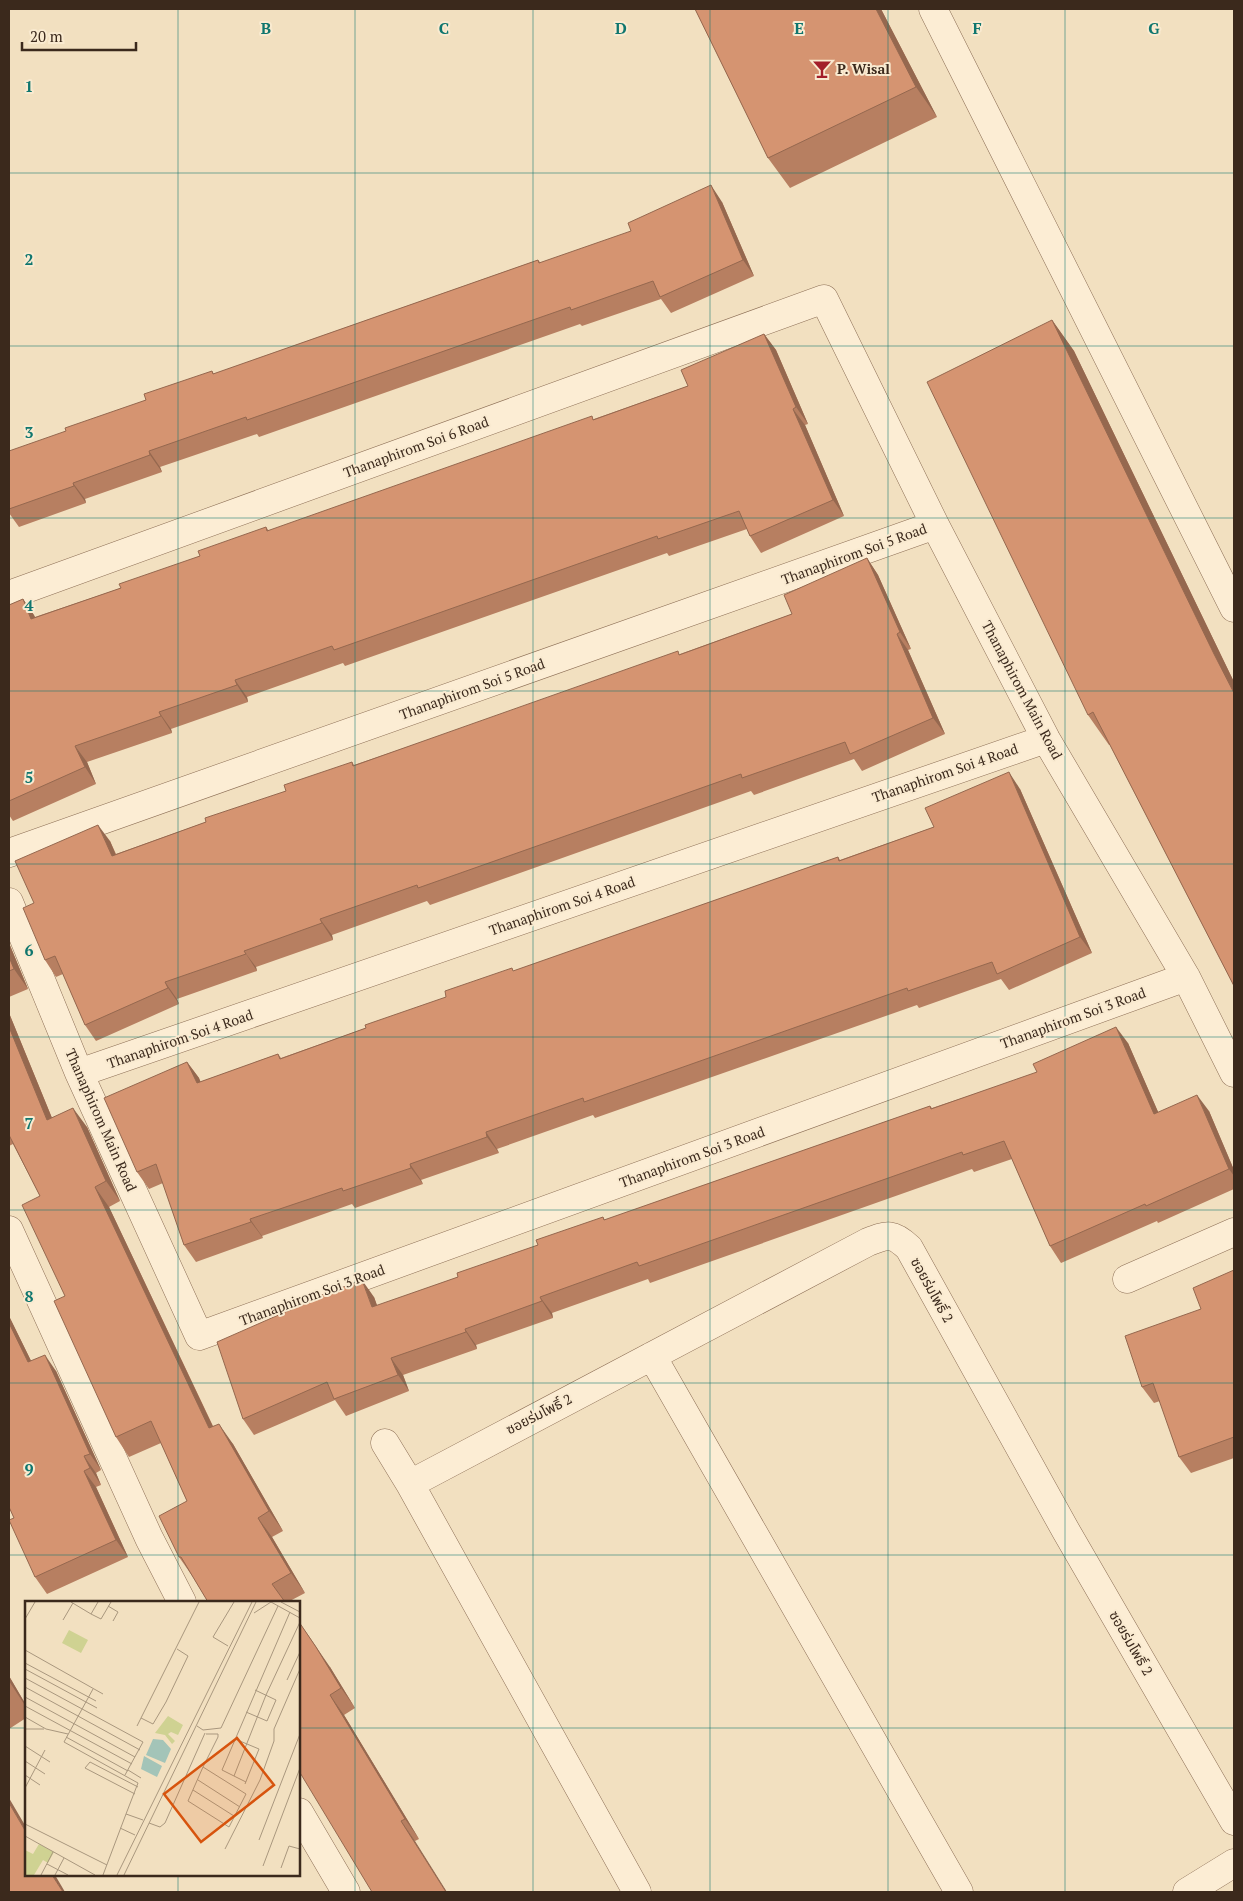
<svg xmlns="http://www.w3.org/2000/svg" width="1243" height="1901" font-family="'PT Serif','Noto Sans Thai',serif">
<rect width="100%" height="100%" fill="#f2e0c0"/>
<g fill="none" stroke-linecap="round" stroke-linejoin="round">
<g stroke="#8d6f56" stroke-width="29">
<path id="minor" d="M 933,9 L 1234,608
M 9,595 L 824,299 L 935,525 L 1046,739 L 1186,977 L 1234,1073
M 9,853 L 935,525
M 9,902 L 79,1073 L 199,1336 L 1186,977
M 79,1073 L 1046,739
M 9,1230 L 149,1538 L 182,1602
M 1127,1279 L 1234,1232
M 652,1356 L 959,1892
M 385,1443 L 410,1484 L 637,1892
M 410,1484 L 868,1242 C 888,1234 893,1233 909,1248 L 1066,1531 L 1234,1821
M 299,1812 L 346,1892
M 1187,1892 L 1234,1863"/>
</g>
<use href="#minor" stroke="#fcedd4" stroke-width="28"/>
</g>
<path fill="#b77f61" d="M 695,9 L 881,9 L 937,117 L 790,188 L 768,158 Z
M 722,202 L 754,276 L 671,313 L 661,299 L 582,326 L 580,324 L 259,437 L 257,434 L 160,467 L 162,472 L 85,499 L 86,503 L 19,527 L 9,513 L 9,509 L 66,431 L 146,400 L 212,371 L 214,374 L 538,260 L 541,263 Z
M 1052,320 L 1074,351 L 1234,682 L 1234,986 L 1110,745 L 1109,745 L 1088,715 Z
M 764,334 L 776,350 L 808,424 L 805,425 L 844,516 L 761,553 L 750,536 L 747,529 L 669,556 L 667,553 L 345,666 L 343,663 L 247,697 L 248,702 L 171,729 L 172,733 L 87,762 L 96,784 L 13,821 L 9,815 L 9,605 L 23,599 L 35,617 L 121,588 L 200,556 L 266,527 L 269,531 L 594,419 L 688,386 Z
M 867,558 L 878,575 L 911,649 L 908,650 L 945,734 L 862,771 L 854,759 L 754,795 L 751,791 L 430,905 L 427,901 L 332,935 L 333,940 L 256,967 L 257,971 L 177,999 L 179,1004 L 96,1041 L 85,1025 L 63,974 L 56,977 L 45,960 L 34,903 L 110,841 L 116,854 L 206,822 L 286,791 L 352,762 L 354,765 L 680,654 L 792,614 Z
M 1020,789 L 1092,953 L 1009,990 L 1001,979 L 919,1008 L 917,1005 L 595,1118 L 593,1115 L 497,1149 L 499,1153 L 421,1180 L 423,1184 L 355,1208 L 352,1204 L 262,1236 L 263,1238 L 196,1262 L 184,1245 L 163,1183 L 149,1189 L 137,1172 L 187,1062 L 199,1078 L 200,1082 L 278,1054 L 281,1058 L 366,1028 L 514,971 L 838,857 L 840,860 L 934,827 Z
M 9,943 L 28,989 L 9,997 Z
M 9,1013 L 52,1118 L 87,1127 L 120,1201 L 109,1207 L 213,1426 L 233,1444 L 283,1531 L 272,1537 L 305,1593 L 288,1602 L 208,1602 L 193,1577 L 179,1557 L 187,1501 L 161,1443 L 129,1457 L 116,1437 L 65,1296 L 40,1196 L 13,1144 L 9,1146 Z
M 1128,1043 L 1158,1112 L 1209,1111 L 1234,1170 L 1234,1189 L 1158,1223 L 1157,1221 L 1061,1263 L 1050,1246 L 1012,1159 L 974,1172 L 972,1169 L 650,1283 L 648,1279 L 552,1313 L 553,1318 L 476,1345 L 477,1349 L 403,1375 L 409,1391 L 346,1416 L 335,1400 L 254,1435 L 243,1419 L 374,1297 L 377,1306 L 458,1277 L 538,1245 L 603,1217 L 605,1220 L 930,1106 L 932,1108 Z
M 1234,1270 L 1234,1458 L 1191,1473 L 1179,1457 L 1160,1401 L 1154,1403 L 1142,1387 L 1201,1309 Z
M 9,1316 L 31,1361 L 56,1371 L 101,1470 L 96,1473 L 101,1485 L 96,1487 L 128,1557 L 47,1594 L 35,1577 L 14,1518 L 9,1507 Z
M 330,1667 L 355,1708 L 344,1715 L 419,1839 L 415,1841 L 299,1771 Z
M 9,1676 L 26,1705 L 26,1718 L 9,1729 Z"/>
<path fill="#95684f" d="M 876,9 L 881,9 L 937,117 L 916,87 Z
M 711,185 L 722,202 L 754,276 L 743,260 Z
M 1052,320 L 1074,351 L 1234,682 L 1234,693 L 1214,654 Z
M 764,334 L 776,350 L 808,424 L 796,407 Z
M 793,409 L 805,425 L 844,516 L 833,500 Z
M 149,451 L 160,467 L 162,472 L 150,455 Z
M 73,483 L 85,499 L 86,503 L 74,486 Z
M 867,558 L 878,575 L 911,649 L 900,632 Z
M 23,599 L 34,615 L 43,635 L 31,619 Z
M 897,634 L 908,650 L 945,734 L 933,718 Z
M 235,680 L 247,697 L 248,702 L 237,685 Z
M 159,712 L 171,729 L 172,733 L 161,716 Z
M 75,746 L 87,762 L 96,784 L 85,767 Z
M 1009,772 L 1020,789 L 1092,953 L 1080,937 Z
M 98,825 L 110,841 L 123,872 L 112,856 Z
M 320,919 L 332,935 L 333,940 L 322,923 Z
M 9,943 L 28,989 L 14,969 L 9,957 Z
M 244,951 L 256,967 L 257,971 L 246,954 Z
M 165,982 L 177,999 L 179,1004 L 168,988 Z
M 9,1013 L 61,1140 L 47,1120 L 9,1027 Z
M 1116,1027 L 1128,1043 L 1166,1130 L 1154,1114 Z
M 187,1062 L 199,1078 L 208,1100 L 197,1083 Z
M 1197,1095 L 1209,1111 L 1234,1170 L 1234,1176 L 1229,1169 Z
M 73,1108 L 87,1127 L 120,1201 L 106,1181 Z
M 486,1132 L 497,1149 L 499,1153 L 487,1137 Z
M 410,1164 L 421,1180 L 423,1184 L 411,1168 Z
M 95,1187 L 109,1207 L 223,1448 L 209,1428 Z
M 250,1219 L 262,1236 L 263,1238 L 251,1222 Z
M 362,1280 L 374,1297 L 384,1324 L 372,1307 Z
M 540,1297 L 552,1313 L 553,1318 L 542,1301 Z
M 9,1316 L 40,1379 L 28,1362 L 9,1323 Z
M 465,1329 L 476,1345 L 477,1349 L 466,1332 Z
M 45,1355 L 56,1371 L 101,1470 L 90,1454 Z
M 391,1358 L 403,1375 L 409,1391 L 398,1375 Z
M 219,1424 L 233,1444 L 283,1531 L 269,1511 Z
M 84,1456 L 96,1473 L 101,1485 L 90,1468 Z
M 84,1471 L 96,1487 L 128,1557 L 116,1540 Z
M 258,1518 L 272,1537 L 305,1593 L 291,1573 Z
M 299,1622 L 330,1667 L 355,1708 L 341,1688 Z
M 9,1676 L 26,1705 L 26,1707 L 9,1681 Z
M 330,1695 L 344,1715 L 419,1839 L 405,1819 Z
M 9,1798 L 26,1827 L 26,1832 L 9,1803 Z
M 401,1821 L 415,1841 L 447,1892 L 446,1892 Z
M 52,1875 L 55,1875 L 65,1892 L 63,1892 Z"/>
<path fill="#d59471" stroke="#95684f" d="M 695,9 L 876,9 L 916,87 L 768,158 Z
M 711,185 L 743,260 L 660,297 L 653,281 L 571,310 L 570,307 L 247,420 L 246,417 L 149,451 L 150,455 L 73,483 L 74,486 L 9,509 L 9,451 L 66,431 L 65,428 L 146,400 L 144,394 L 212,371 L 213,374 L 538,260 L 539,263 L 631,231 L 628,223 Z
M 1052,320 L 1214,654 L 1234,693 L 1234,986 L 1093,712 L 1088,715 L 927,382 Z
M 764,334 L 796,407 L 793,409 L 833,500 L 750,536 L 739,511 L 658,539 L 657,536 L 334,650 L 332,646 L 235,680 L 237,685 L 159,712 L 161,716 L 75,746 L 85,767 L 9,801 L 9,605 L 23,599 L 31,619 L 121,588 L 119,584 L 200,556 L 198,551 L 266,527 L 267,531 L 592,416 L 593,420 L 688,386 L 681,370 Z
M 867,558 L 900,632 L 897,634 L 933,718 L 850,754 L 845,742 L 742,778 L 741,774 L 418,888 L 417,885 L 320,919 L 322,923 L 244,951 L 246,954 L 165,982 L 168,988 L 85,1025 L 55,956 L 45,960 L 23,908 L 34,903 L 15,861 L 98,825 L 112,856 L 206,822 L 205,818 L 286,791 L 284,785 L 352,762 L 353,766 L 678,651 L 679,655 L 792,614 L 784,595 Z
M 1009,772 L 1080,937 L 997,974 L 992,962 L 908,991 L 907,988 L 584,1102 L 583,1098 L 486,1132 L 487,1137 L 410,1164 L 411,1168 L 343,1191 L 342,1188 L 250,1219 L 251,1222 L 184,1245 L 156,1164 L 137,1172 L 104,1098 L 187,1062 L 197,1083 L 278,1054 L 280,1059 L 366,1028 L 365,1025 L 446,997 L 445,991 L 512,968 L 513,971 L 838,857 L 839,861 L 934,827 L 925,808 Z
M 9,957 L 14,969 L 9,971 Z
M 9,1027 L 47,1120 L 73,1108 L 106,1181 L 95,1187 L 209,1428 L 219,1424 L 269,1511 L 258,1518 L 291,1573 L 272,1584 L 285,1602 L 208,1602 L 181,1557 L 179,1557 L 159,1516 L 187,1501 L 151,1421 L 116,1437 L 54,1301 L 65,1296 L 22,1205 L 40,1196 L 9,1135 Z
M 1116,1027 L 1154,1114 L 1197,1095 L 1229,1169 L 1146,1206 L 1145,1204 L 1050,1246 L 1004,1141 L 963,1155 L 962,1152 L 639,1266 L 637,1262 L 540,1297 L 542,1301 L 465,1329 L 466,1332 L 391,1358 L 398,1375 L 334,1399 L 327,1382 L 243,1419 L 217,1342 L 299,1306 L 298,1304 L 362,1280 L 372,1307 L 458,1277 L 457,1273 L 538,1245 L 536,1240 L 603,1217 L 604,1220 L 930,1106 L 931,1109 L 1037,1072 L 1033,1064 Z
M 1234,1270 L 1234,1437 L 1179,1457 L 1153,1383 L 1142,1387 L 1125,1336 L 1201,1309 L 1193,1288 Z
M 9,1323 L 28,1362 L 45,1355 L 90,1454 L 84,1456 L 90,1468 L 84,1471 L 116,1540 L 35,1577 L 9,1520 L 14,1518 L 9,1507 Z
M 299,1622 L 316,1647 L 341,1688 L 330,1695 L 405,1819 L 401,1821 L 446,1892 L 372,1892 L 299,1771 Z
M 9,1803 L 26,1832 L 26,1875 L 52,1875 L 63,1892 L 9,1892 Z"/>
<path fill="none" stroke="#0f766e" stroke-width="1" stroke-opacity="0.55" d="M 178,9 L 178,1602M 355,9 L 355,1892M 533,9 L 533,1892M 710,9 L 710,1892M 888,9 L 888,1892M 1065,9 L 1065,1892M 9,173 L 1234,173M 9,346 L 1234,346M 9,518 L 1234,518M 9,691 L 1234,691M 9,864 L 1234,864M 9,1037 L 1234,1037M 9,1210 L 1234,1210M 9,1383 L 1234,1383M 9,1555 L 1234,1555M 9,1728 L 26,1728M 299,1728 L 1234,1728M 178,1875 L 178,1892"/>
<defs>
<g id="bar-bare" transform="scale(1.5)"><path d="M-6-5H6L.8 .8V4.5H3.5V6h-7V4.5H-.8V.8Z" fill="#a31f2a" stroke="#f9ead0" stroke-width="2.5" paint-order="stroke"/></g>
</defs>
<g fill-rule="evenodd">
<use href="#bar-bare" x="822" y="69"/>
</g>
<g text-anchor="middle" stroke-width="4" stroke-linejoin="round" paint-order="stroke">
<g font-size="14" font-weight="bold" fill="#3b291c" stroke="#f9ead0" text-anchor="start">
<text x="837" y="74">P. Wisal</text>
</g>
<g font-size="14" fill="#3b291c" stroke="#f9ead0">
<text transform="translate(416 447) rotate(-20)" y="5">Thanaphirom Soi 6 Road</text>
<text transform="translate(854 554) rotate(-20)" y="5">Thanaphirom Soi 5 Road</text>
<text transform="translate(472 689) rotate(-20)" y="5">Thanaphirom Soi 5 Road</text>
<text transform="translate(1022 690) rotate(62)" y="5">Thanaphirom Main Road</text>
<text transform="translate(945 773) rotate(-19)" y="5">Thanaphirom Soi 4 Road</text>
<text transform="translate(562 906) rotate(-19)" y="5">Thanaphirom Soi 4 Road</text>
<text transform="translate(1073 1018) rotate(-20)" y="5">Thanaphirom Soi 3 Road</text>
<text transform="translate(180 1039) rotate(-19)" y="5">Thanaphirom Soi 4 Road</text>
<text transform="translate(101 1120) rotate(66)" y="5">Thanaphirom Main Road</text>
<text transform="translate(692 1157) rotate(-20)" y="5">Thanaphirom Soi 3 Road</text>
<text transform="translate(932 1290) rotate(61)" y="5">ซอยร่มโพธิ์ 2</text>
<text transform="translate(312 1295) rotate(-20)" y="5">Thanaphirom Soi 3 Road</text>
<text transform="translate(539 1414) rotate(-27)" y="5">ซอยร่มโพธิ์ 2</text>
<text transform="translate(1131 1643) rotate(60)" y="5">ซอยร่มโพธิ์ 2</text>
</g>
</g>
<g transform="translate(25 1601)">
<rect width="275" height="275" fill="#f2e0c0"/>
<path d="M 44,29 L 63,39 L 56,52 L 37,42 ZM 143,115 L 158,124 L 153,134 L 146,131 L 143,133 L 150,140 L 147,143 L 140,134 L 130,132 ZM 14,243 L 29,251 L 23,262 L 18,259 L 9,274 L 0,274 L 0,249 L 8,253 Z" fill="#cfd292"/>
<path d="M 128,138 L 138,139 L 146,148 L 140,162 L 121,154 ZM 119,155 L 137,165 L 132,176 L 116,168 Z" fill="#a3c4b8"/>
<path fill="none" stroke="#a9977e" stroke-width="1" d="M 46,1 L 66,13M 73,1 L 66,13 L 76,18 L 86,1M 246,1 L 275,17M 256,1 L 275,11M 83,5 L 93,11 L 88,20M 229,12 L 246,1M 0,18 L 10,1M 38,19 L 48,2M 203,45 L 188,36 L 209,1M 0,49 L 78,93M 0,62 L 71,100M 0,68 L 72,107M 0,77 L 118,141 L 100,174M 262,79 L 275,51M 0,86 L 115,149M 68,88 L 39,141 L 113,182 L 101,213M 241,94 L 275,21M 0,96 L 110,156M 0,105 L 107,163M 221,111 L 242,120 L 251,99 L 230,89M 0,116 L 21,128 L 43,133M 116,117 L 128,123 L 141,101 L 163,55 L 152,48M 112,125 L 174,1M 172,125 L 178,129 L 196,127 L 253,5M 0,128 L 19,128M 41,136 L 103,170M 210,138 L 234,148 L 220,183M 0,145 L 25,161M 0,160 L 20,173M 178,166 L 221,193 L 204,226 L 163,200 L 178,166 L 193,136 L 193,133 L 181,133M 103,169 L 116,177M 0,174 L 15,184M 209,175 L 241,94M 173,179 L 215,206M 221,181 L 197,169 L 265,11M 0,187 L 20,149M 168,189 L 209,215M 110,193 L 60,167 L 65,161 L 113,186M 124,222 L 135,226 L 140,222 L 180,132M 0,223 L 82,264M 95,227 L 110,234M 0,235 L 70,274M 234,239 L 275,133M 200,248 L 235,179 L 249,140 L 249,128 L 275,68M 22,263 L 43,274M 238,265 L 275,167M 256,267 L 264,245 L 275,248M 16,274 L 28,251M 30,274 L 39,257M 78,274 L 101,213 L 118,219M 92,274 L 227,1M 99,274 L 231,1"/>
<path fill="#d7540e" fill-opacity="0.15" stroke="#d7540e" stroke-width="2.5" d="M 212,137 L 249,184 L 176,241 L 139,193 Z"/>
<rect width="275" height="275" fill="none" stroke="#3b291c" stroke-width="2.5"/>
</g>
<g font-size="16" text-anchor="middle" font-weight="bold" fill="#0f766e" stroke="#f9ead0" stroke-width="4" stroke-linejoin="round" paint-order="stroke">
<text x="266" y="34">B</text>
<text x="444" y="34">C</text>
<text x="621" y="34">D</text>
<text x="799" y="34">E</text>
<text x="977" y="34">F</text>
<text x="1154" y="34">G</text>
<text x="29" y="92">1</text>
<text x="29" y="265">2</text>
<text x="29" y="438">3</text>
<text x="29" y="611">4</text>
<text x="29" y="783">5</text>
<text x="29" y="956">6</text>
<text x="29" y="1129">7</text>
<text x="29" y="1302">8</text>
<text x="29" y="1475">9</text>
</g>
<rect width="1243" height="1901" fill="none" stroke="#3b291c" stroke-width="20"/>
<path d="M22 42v8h114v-8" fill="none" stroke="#3b291c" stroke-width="2.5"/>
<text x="30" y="42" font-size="15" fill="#3b291c" stroke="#f9ead0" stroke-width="4" paint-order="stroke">20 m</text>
</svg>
